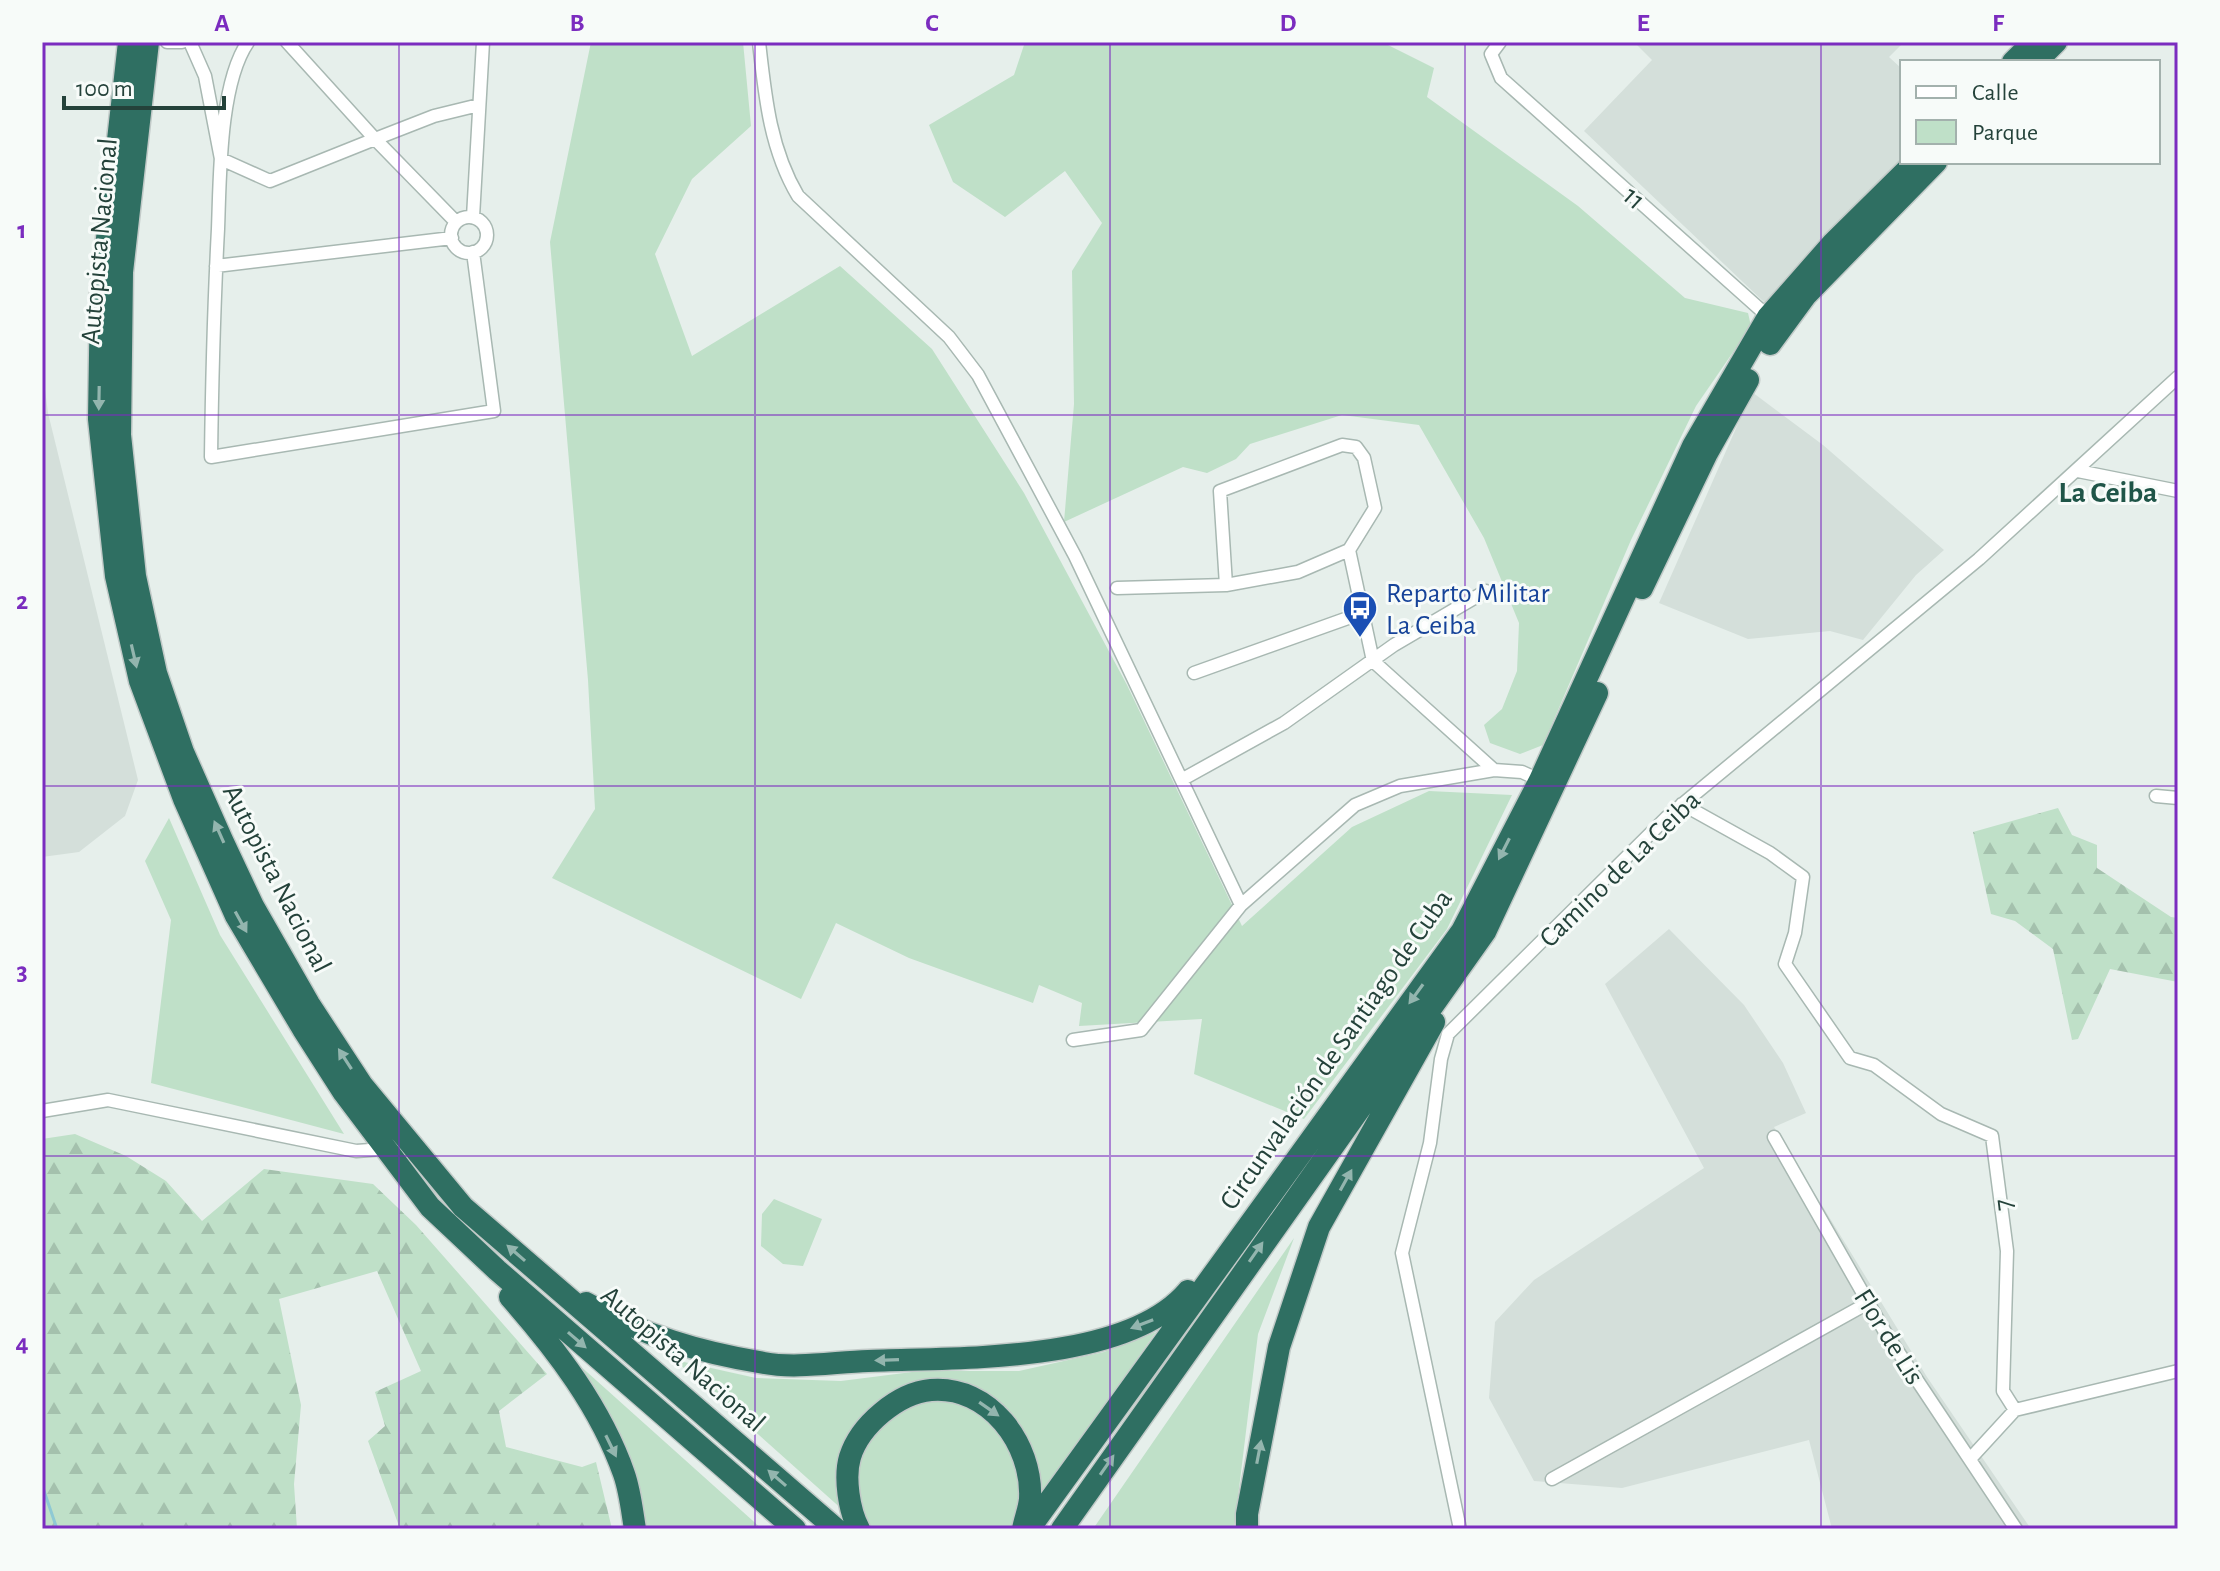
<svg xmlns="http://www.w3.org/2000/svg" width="2220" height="1571" font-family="'Alegreya Sans',sans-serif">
<defs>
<pattern id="forest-firs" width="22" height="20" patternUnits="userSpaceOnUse" patternTransform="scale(2)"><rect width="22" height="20" fill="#bfe0c8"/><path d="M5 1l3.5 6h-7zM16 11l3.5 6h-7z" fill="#a4c1ad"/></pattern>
</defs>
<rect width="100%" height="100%" fill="#e6efeb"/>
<path fill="#d4dfda" d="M 1634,42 L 1904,42 L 1889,57 L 1902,69 L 1902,161 L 1765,303 L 1584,131 L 1652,60 Z
M 42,366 L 48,413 L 138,780 L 125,816 L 79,852 L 42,857 Z
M 1752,392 L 1823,445 L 1944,550 L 1916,575 L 1863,640 L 1830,631 L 1748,639 L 1659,603 Z
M 1669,929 L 1744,1005 L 1783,1063 L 1806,1113 L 1774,1127 L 1927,1377 L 2031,1529 L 1832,1529 L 1809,1440 L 1622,1488 L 1534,1481 L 1489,1398 L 1495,1322 L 1534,1280 L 1704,1168 L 1605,984 Z"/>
<path fill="#bfe0c8" d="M 591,42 L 743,42 L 751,126 L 692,179 L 655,254 L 692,356 L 840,266 L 932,349 L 1024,493 L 1127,685 L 1242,926 L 1352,827 L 1429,791 L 1512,795 L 1447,929 L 1304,1119 L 1194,1074 L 1202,1019 L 1079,1026 L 1082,1003 L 1039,985 L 1033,1003 L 909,958 L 836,923 L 801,999 L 552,878 L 595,809 L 588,680 L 550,242 Z
M 1025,42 L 1382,42 L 1434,68 L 1427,97 L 1578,206 L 1685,298 L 1748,313 L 1751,326 L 1696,406 L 1631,540 L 1543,745 L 1520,754 L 1490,743 L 1484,725 L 1502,709 L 1517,671 L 1519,623 L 1484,538 L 1419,425 L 1342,415 L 1250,444 L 1236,459 L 1207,473 L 1183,467 L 1064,522 L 1074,404 L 1072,271 L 1102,223 L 1065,171 L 1005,217 L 953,182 L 929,125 L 1014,75 Z
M 169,818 L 220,935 L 344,1134 L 151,1083 L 171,920 L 145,861 Z
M 774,1199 L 822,1219 L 803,1266 L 783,1264 L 761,1246 L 762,1214 Z
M 1294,1238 L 1258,1334 L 1234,1529 L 1093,1529 Z
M 1156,1332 L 1017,1529 L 869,1529 L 844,1511 L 675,1360 L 756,1378 L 841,1381 L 920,1371 L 1019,1371 L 1104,1352 Z
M 568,1355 L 762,1529 L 644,1529 Z"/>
<path fill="url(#forest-firs)" d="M 2058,808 L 2072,835 L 2097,845 L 2097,868 L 2171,917 L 2178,918 L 2178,982 L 2110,969 L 2078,1039 L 2072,1040 L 2053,949 L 2015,921 L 1991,914 L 1973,832 Z
M 75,1134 L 126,1156 L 166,1181 L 202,1221 L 264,1169 L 373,1184 L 416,1225 L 547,1374 L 499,1411 L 506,1447 L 582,1467 L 596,1462 L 612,1529 L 400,1529 L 368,1441 L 385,1426 L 375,1392 L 421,1371 L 377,1271 L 279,1299 L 301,1405 L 294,1484 L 297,1529 L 42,1529 L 42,1139 Z"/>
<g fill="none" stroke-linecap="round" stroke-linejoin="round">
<path stroke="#8ec9d4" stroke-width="3" d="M 42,1485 L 57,1529"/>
<g stroke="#a8b8b2" stroke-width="15">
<path id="street" d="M 167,42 L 182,42
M 190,42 L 205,76 L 221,159 L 270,181 L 375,139 L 287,42
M 248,42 C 219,84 220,179 218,229 C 214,305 212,381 211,457 L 494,411 L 473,252
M 759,42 C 765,96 770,149 798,196 L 949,337 L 978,375 L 1075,556 L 1241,905
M 1500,42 L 1491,54 L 1501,78 L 1772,320
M 473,217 L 483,42
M451 235a18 18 0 1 1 36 0a18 18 0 1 1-36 0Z
M 456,222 L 375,139 L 434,116 L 479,105
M 216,266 L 452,238
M 2078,471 L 2178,491
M 1349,550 L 1373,661 L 1494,770
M 1117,588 L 1226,585 L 1298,572 L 1349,550 L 1375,508 L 1364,458 L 1356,447 L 1342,445 L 1220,491 L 1226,585
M 1194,673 L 1362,613
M 1183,779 L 1284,723 L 1394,645 L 1486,591
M 2156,796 L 2178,798
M 1682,804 L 1770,853 L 1803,877 L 1795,933 L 1785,964 L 1850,1058 L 1874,1065 L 1941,1114 L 1992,1136 L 2007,1251 L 2003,1391 L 2015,1410
M 1073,1040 L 1141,1030 L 1241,905 L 1355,805 L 1400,786 L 1494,770 L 1522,772 L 1544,782
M 42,1111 L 108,1100 L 356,1151 L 385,1149
M 1774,1137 L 1885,1332 L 2016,1529
M 1970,1459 L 2015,1410 L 2178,1371
M 1552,1479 L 1868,1303
M 1460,1529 L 1402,1253 L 1430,1143 L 1441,1059 L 1448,1034 L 1667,817 L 1979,559 L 2178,377"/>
</g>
<g stroke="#c2cac8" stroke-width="25">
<path id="highway" d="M 129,42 L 101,292 L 99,419 L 116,576 L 140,681 L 184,799 L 236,916 L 303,1029 L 344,1093 L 430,1207 L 497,1270 L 795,1529
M 148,42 L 122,272 L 120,435 L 135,576 L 156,673 L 183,752 L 222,840 L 253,906 L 309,1004 L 362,1085 L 463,1207 L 836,1529
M 2013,62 L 2033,42
M 2036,62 L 2056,42
M 1770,344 L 1806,295 L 1936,162
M 1642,588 L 1707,453 L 1748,380
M 510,1297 C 556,1349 601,1408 624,1474 C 630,1491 632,1511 635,1529
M 586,1303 C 644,1336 698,1352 764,1363 C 796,1369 835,1362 868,1361 C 957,1357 1126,1364 1188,1291
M 859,1529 C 849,1511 844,1477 850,1457 C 860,1425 898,1393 931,1390 C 989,1385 1033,1444 1030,1499 C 1029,1509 1025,1519 1023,1529
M 1029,1529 L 1462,931 L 1540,780 L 1693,446 L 1768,317 L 1833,243 L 1915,162
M 1062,1529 L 1485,932 L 1597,693
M 1247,1529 L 1247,1514 L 1279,1347 L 1319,1227 L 1434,1022"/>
</g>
<use href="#street" stroke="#fff" stroke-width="12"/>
<use href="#highway" stroke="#2f6f62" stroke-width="22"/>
</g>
<defs><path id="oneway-solid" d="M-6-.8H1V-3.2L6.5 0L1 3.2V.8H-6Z" transform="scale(2)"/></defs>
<g fill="#93b5ae">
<use href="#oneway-solid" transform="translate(99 398) rotate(91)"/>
<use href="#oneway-solid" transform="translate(134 656) rotate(77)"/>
<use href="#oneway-solid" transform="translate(219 832) rotate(-114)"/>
<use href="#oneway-solid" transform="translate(1504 849) rotate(117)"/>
<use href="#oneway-solid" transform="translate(241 922) rotate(61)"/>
<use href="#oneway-solid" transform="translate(1416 994) rotate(126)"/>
<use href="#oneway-solid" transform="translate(345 1059) rotate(-123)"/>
<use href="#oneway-solid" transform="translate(1346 1180) rotate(-61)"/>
<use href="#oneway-solid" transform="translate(1256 1252) rotate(-55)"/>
<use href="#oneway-solid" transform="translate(516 1253) rotate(-139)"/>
<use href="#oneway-solid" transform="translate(1142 1324) rotate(159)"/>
<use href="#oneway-solid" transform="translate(577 1340) rotate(41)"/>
<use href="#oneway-solid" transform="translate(887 1360) rotate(178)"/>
<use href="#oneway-solid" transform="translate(989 1409) rotate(35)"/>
<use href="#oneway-solid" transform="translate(611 1446) rotate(64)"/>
<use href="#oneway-solid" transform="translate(1259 1452) rotate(-79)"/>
<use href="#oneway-solid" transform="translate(1107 1465) rotate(-55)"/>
<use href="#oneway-solid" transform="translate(777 1478) rotate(-139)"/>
</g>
<path fill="none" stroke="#7b2cbf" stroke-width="2" stroke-opacity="0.55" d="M 399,42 L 399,1529M 755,42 L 755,1529M 1110,42 L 1110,1529M 1465,42 L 1465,1529M 1821,42 L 1821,1529M 42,415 L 2178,415M 42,786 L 2178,786M 42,1156 L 2178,1156"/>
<defs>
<g id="bus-pin" transform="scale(1.8)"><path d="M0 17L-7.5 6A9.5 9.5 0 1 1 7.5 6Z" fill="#1a4fb4" stroke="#f7fbf9"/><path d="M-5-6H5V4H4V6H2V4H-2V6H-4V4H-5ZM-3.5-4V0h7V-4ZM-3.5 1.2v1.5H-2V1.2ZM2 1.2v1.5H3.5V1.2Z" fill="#fff"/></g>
</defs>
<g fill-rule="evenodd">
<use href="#bus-pin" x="1360" y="608"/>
</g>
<g text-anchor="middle" stroke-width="6" stroke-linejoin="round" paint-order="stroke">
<g font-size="28" fill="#24423a" stroke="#f7fbf9">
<text transform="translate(1635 197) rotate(42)" y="10">11</text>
<text transform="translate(98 241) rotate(-85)" y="10">Autopista Nacional</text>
<text transform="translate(1619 868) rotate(-44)" y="10">Camino de La Ceiba</text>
<text transform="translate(278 878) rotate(63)" y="10">Autopista Nacional</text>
<text transform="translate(1335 1049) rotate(-55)" y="10">Circunvalación de Santiago de Cuba</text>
<text transform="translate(2002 1205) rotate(-97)" y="10">7</text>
<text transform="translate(1890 1336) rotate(58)" y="10">Flor de Lis</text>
<text transform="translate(684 1358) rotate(41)" y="10">Autopista Nacional</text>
</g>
<g font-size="28" fill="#164399" stroke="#f7fbf9" text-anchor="start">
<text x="1386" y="602">Reparto Militar<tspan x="1386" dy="32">La Ceiba</tspan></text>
</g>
<g font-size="30" font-weight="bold" fill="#1f5548" stroke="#f7fbf9">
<text x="2108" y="502">La Ceiba</text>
</g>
</g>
<rect width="2220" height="1571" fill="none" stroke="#f7fbf9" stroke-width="88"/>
<rect x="1900" y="60" width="260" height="104" fill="#f7fbf9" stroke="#a3b1ad" stroke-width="2"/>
<rect x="1916" y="86" width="40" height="12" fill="#ffffff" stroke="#a3b1ad" stroke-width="2"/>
<text x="1972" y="100" font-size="24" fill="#24423a">Calle</text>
<rect x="1916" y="120" width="40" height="24" fill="#bfe0c8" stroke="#a3b1ad" stroke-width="2"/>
<text x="1972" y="140" font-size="24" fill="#24423a">Parque</text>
<path d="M64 96v12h160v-12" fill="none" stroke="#24423a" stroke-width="4"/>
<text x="76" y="96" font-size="24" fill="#24423a" stroke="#f7fbf9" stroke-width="6" paint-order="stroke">100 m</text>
<rect x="44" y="44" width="2132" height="1483" fill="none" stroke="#7b2cbf" stroke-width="3"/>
<g font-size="26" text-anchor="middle" font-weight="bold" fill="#7b2cbf">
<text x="222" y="31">A</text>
<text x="577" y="31">B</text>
<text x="932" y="31">C</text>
<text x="1288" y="31">D</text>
<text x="1643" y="31">E</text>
<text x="1998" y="31">F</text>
<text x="22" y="238">1</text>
<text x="22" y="609">2</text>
<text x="22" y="980">3</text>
<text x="22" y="1351">4</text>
</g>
</svg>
